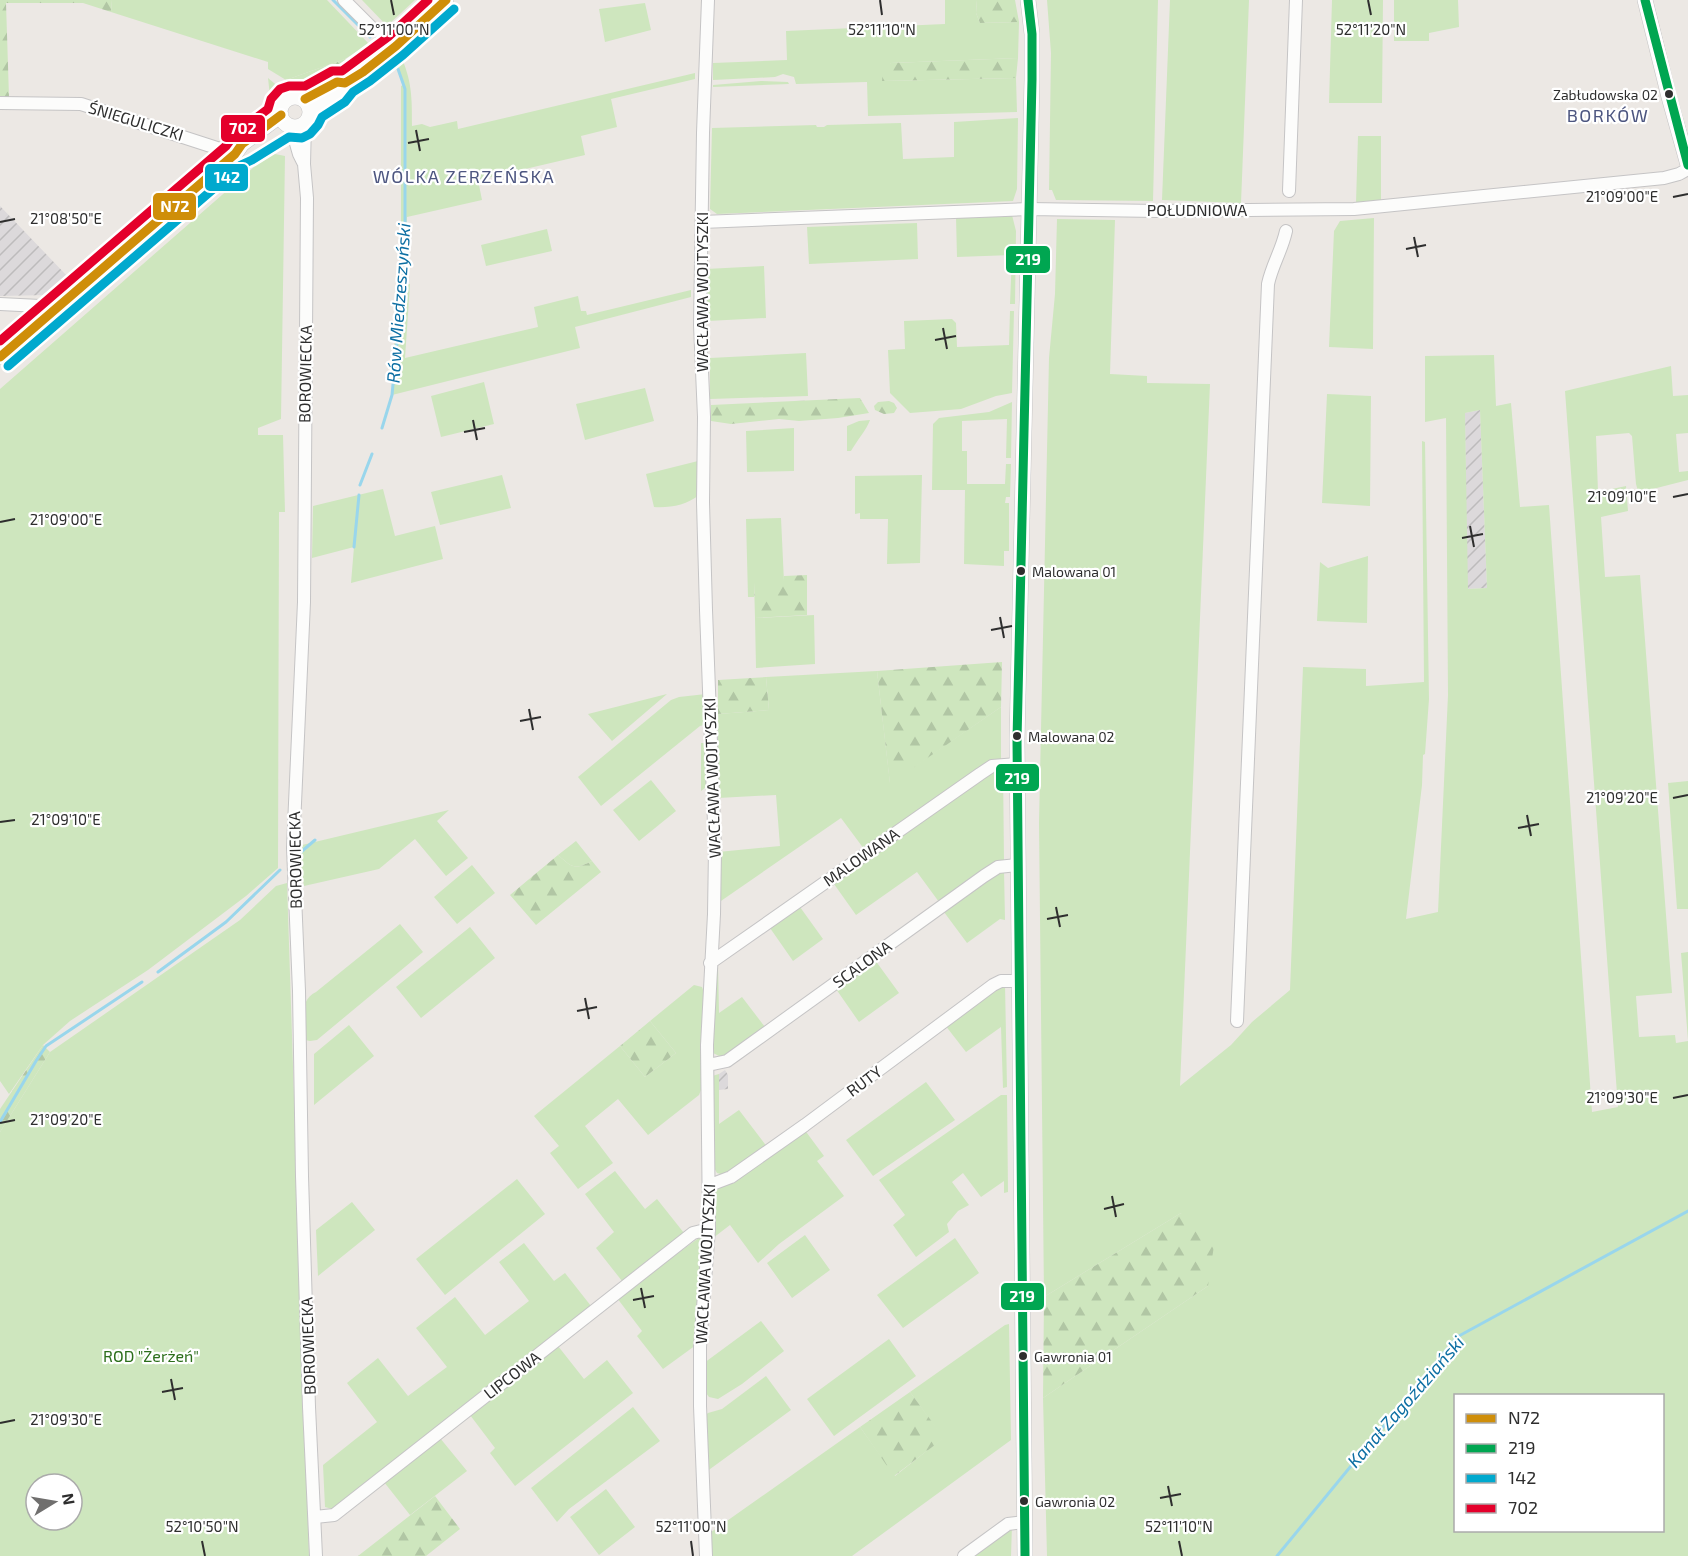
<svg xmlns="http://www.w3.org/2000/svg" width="1688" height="1556" font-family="'Exo 2',sans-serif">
<defs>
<pattern id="industrial-furrows" width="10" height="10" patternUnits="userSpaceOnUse" patternTransform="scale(1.5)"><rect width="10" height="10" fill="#dcd9db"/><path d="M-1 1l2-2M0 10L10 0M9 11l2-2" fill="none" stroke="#bdbbbc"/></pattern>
<pattern id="forest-firs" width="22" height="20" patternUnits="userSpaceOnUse" patternTransform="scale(1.5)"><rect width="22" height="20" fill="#cee6be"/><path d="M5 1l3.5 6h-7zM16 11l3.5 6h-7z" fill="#b1c6a4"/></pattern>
</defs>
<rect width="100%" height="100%" fill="#ece8e4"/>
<path fill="url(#industrial-furrows)" d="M 0,206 L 69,278 L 48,295 L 0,296 Z
M 1480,410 L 1487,588 L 1467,589 L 1465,413 Z
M 725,1070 L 728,1075 L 728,1089 L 719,1090 L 719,1074 Z"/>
<path fill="#cee6be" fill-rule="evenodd" d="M 112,0 L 327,0 L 369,44 L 345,59 L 286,80 L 268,69 L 268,62 L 111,12 Z
M 362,0 L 415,0 L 387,26 Z
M 945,0 L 977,0 L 976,13 L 980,23 L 1019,22 L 1018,58 L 891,63 L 882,81 L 1016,78 L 1017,112 L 868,116 L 867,82 L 796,84 L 794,77 L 783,74 L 775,77 L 713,80 L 713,63 L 787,60 L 786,31 L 945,24 Z
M 1047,0 L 1158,0 L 1153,201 L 1056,200 L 1052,190 L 1049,190 L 1051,53 Z
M 1170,0 L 1249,0 L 1241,203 L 1162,200 Z
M 1332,0 L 1383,0 L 1382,103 L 1329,103 Z
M 1394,0 L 1458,0 L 1459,27 L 1429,33 L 1429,41 L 1394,41 Z
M 645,3 L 651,30 L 605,42 L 599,9 Z
M 400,54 C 412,81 412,96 412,126 L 422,124 L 430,127 L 457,121 L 458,129 L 695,73 L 695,79 L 611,99 L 617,127 L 581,136 L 585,155 L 478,180 L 482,200 L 407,217 L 404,285 L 410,284 L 405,358 L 538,327 L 534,307 L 578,296 L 581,311 L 586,311 L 587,315 L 691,290 L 691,297 L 575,327 L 580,348 L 392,395 L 397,287 L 401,260 L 401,86 L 403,85 L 397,67 L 391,66 Z
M 268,78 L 280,88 L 278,100 L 271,105 Z
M 761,81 L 788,82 L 789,84 L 713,87 L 713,85 Z
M 1018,118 L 1017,189 L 1013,201 L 717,214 L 710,209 L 712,128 L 816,125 L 817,127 L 824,127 L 827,125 L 901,123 L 903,159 L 954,157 L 954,122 Z
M 1358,136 L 1381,136 L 1381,202 L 1356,203 Z
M 270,153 L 285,156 L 281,419 L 258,428 L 258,435 L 283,435 L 285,512 L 279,512 L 278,868 L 246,896 L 148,970 L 70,1021 L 43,1045 L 9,1094 L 0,1081 L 0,389 Z
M 1012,215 L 1016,231 L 1015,304 L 1010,304 L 1012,255 L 957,257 L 956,217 Z
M 1374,218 L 1373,349 L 1329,347 L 1334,231 L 1340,221 Z
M 1057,219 L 1115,220 L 1110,374 L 1147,376 L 1147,383 L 1210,384 L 1180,1086 L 1231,1045 L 1252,1022 L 1290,990 L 1303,667 L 1366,669 L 1366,686 L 1424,682 L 1422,441 L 1425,442 L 1429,699 L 1425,754 L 1423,755 L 1422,785 L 1406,919 L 1438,912 L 1448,695 L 1446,418 L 1425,422 L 1425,356 L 1494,355 L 1496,406 L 1511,403 L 1520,507 L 1549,505 L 1592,1112 L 1618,1107 L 1565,391 L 1671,366 L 1673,396 L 1688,395 L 1688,433 L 1676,434 L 1679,472 L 1688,471 L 1688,480 L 1641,492 L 1638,491 L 1636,484 L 1632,436 L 1629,433 L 1596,436 L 1598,492 L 1626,486 L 1628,511 L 1601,517 L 1605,577 L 1640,575 L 1672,993 L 1636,996 L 1639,1037 L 1675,1035 L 1676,1043 L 1688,1041 L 1688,1556 L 1047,1556 L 1043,1398 L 1208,1286 L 1181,1213 L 1044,1297 L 1039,823 L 1049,358 L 1055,294 ZM 1480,410 L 1487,588 L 1468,589 L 1465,413 ZM 1456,1396 L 1662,1396 L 1662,1530 L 1456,1530 Z
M 917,223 L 918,259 L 809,264 L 807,227 Z
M 547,229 L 552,251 L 486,266 L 481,245 Z
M 764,266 L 766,318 L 708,321 L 706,319 L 706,269 Z
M 1010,311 L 1014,311 L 1012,393 L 996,396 L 961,409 L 910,413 L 890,393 L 888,350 L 905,349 L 904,321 L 952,319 L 956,323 L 957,347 L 1009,345 Z
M 806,353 L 808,396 L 710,399 L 710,358 Z
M 484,382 L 494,424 L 441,437 L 431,396 Z
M 645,388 L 654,421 L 585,440 L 576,404 Z
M 1327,394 L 1371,396 L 1370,506 L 1322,503 Z
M 1012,402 L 1011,458 L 1006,458 L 1007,419 L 962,421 L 962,451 L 967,451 L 967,484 L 1005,484 L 1006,464 L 1011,464 L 1010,497 L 1006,497 L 1005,503 L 1009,503 L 1009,551 L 1004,551 L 1004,566 L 964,564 L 965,490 L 932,490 L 933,424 L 939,418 L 989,412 Z
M 870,420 C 867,429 856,442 851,451 L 847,451 L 847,426 L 859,421 Z
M 794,428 L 794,471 L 747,472 L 746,431 Z
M 698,461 L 699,495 C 687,505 670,508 654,507 L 646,474 Z
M 502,475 L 511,508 L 440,525 L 431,492 Z
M 922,475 L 920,563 L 887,564 L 888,519 L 860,519 L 860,513 L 855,514 L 855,476 Z
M 383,489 L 395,536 L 435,526 L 443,559 L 351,583 L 354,547 L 312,558 L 313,506 Z
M 781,518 L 784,582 L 754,582 L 754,597 L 748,597 L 746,519 Z
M 1368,556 L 1367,623 L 1317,621 L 1320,562 L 1328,568 Z
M 814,615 L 815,664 L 756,668 L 755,618 Z
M 877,671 L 890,783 L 1001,707 L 1001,759 L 992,759 L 864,849 L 841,818 L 718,903 L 718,852 L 780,846 L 776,795 L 718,798 L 718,714 L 769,710 L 766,677 Z
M 667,694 L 612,741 L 588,714 Z
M 706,694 L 708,724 L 700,726 L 601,806 L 578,777 L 671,700 L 679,697 Z
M 701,743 L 708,743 L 706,787 L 701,791 Z
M 1003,767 L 1004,861 L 939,902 L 917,872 L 856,915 L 834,884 L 982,776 Z
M 651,780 L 676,811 L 639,841 L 613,810 Z
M 1688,781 L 1688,909 L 1677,909 L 1668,783 Z
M 449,810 L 437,821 L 468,858 L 446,876 L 415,839 L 379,869 L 304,886 L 298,846 Z
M 576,841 L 592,861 C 574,870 573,868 558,855 Z
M 472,865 L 495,893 L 457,924 L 434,897 Z
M 1004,870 L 1005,920 L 1000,919 L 967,943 L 944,912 L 986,878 Z
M 287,883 L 309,1556 L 0,1556 L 0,1132 L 50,1052 L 240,920 L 276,886 ZM 36,1484 L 72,1484 L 72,1520 L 36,1520 Z
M 800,907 L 823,939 L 793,961 L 770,928 Z
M 400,924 L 423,952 L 317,1040 L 310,1041 L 305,1040 C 304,1022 298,1001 316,992 Z
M 470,927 L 495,958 L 421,1018 L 396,987 Z
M 1688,952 L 1688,1040 L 1681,953 Z
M 875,960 L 899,993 L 859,1022 L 836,989 Z
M 718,964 L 719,1013 L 742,997 L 765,1027 L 723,1058 L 711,1052 L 713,970 Z
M 1002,984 L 1005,984 L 1007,1087 L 1003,1088 L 1001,1027 L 966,1052 L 945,1025 Z
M 694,985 L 702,987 L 705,995 L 703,1085 L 699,1095 L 648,1135 L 618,1099 L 585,1126 L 613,1163 L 578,1189 L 550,1153 L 559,1146 L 534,1116 L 620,1046 L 645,1077 L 676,1053 L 650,1021 Z
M 349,1025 L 374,1056 L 314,1105 L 314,1054 Z
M 719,1074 L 719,1124 L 739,1110 L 768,1148 L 724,1175 L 717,1173 L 713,1166 L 712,1076 Z
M 926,1082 L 955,1120 L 873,1176 L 846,1140 Z
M 1001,1095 L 1007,1095 L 1008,1192 L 1004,1193 L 1004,1181 L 981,1197 L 963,1173 L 952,1182 L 969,1205 L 958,1211 L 947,1224 L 949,1232 L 916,1257 L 893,1225 L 905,1215 L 879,1180 Z
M 804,1129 L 824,1156 L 817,1161 L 844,1196 L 779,1244 L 758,1263 L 730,1225 L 713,1238 L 714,1192 Z
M 615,1171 L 645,1209 L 657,1199 L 684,1233 L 622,1281 L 596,1248 L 614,1232 L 585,1194 Z
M 517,1179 L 545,1214 L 445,1295 L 416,1259 Z
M 352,1202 L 375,1230 L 318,1276 L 316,1230 Z
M 805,1235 L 830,1270 L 792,1298 L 767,1263 Z
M 700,1237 L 704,1239 L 696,1345 L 663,1369 L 637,1336 L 642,1331 L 617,1298 Z
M 955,1238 L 979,1273 L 903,1328 L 877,1295 Z
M 524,1243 L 554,1281 L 565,1273 L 591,1306 L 332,1509 L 325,1507 L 323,1465 L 377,1422 L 347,1383 L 378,1358 L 408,1396 L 447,1367 L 416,1328 L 455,1297 L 485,1335 L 529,1301 L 499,1262 Z
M 761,1321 L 784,1351 L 742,1384 L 718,1399 L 709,1397 L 703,1389 L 704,1363 Z
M 1009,1324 L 1011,1440 L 852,1556 L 709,1556 L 707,1535 L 860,1427 L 895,1476 L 943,1438 L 910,1392 L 1005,1325 Z
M 889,1339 L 916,1376 L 834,1436 L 807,1399 Z
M 558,1346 L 584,1379 L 607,1360 L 633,1393 L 515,1486 L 490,1453 L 495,1448 L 470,1415 Z
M 766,1376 L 791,1410 L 706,1472 L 702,1418 L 708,1413 L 722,1409 Z
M 633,1407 L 660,1441 L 569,1509 L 557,1522 L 531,1488 Z
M 440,1438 L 467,1471 L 410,1515 L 384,1482 Z
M 606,1489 L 635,1527 L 599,1555 L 570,1517 Z
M 1012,1525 L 1011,1556 L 971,1556 Z"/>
<path fill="url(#forest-firs)" d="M 0,0 L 112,0 L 111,12 L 83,3 L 6,3 L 9,97 L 0,96 Z
M 977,0 L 1015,0 L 1019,22 L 980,23 L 976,13 Z
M 1018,58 L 1016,78 L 882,81 L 883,70 L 891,63 Z
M 345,59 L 346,60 L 312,80 L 302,80 L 290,84 L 286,80 Z
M 860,398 L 869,413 L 838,418 L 799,421 L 779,419 L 731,424 L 711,421 L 711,405 Z
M 889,401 L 894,403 L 897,408 L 894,413 L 884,414 L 875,410 L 874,406 L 878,402 Z
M 807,575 L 807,615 L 755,618 L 754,582 L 783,582 L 784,576 Z
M 1002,662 L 1001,707 L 890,784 L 877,671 Z
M 766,677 L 769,710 L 718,714 L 718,680 Z
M 558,855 C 573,868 574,870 592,861 L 601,872 L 536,925 L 510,895 Z
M 650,1021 L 676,1053 L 645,1077 L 620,1046 Z
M 43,1045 L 50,1052 L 0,1132 L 0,1109 Z
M 1181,1213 L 1216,1232 L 1208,1286 L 1043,1398 L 1044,1297 Z
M 910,1392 L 944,1438 L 894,1476 L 860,1427 Z
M 435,1496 L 460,1529 L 426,1556 L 358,1556 Z"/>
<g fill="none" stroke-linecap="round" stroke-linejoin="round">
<path stroke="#99d6ec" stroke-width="3" d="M 333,0 L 370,37
M 382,428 L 392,395 L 405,257 L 405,89 L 398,69
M 360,485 L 372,454
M 354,547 L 359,495
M 301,852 L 315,840
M 158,972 L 226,922 L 280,870
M 0,1122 L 36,1061 L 46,1046 L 142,982
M 1277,1556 L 1457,1337 L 1688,1211"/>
<g stroke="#c5c4c5" stroke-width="14">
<path id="minor" d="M 344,0 L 372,28 L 386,35 L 396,46
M 0,103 L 81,104 L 223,150 L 231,157
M 305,123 L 304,164 L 307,198 L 304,602 L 293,848 L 299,991 L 302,1176 L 309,1407 L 316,1556
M 291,126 L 299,154 L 303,162
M 1289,191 L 1296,0
M 702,222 L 1029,209 L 1157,211 L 1354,209 L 1664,178 L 1679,174 L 1688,169
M 0,304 L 40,306 L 51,313
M 710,963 L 980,774 L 992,766 L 1017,764
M 1237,1021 L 1268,284 C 1272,265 1282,250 1286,231
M 708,1065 L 727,1061 L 984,876 L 998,867 L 1017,865
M 710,1185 L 731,1177 L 805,1125 L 993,985 L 1001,981 L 1018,981
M 315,1517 L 334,1515 L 693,1233 L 709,1229
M 706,1556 L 700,1406 L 700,1347 L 709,1229 L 707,1045 L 714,914 L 715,850 L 706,610 L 703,502 L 704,417 L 700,325 L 703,133 L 708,0
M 964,1556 L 1008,1524 L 1024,1522"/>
</g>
<g stroke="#c5c4c5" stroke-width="16">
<path id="tertiary" d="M 1645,0 L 1669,97 L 1688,165
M280 112a15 15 0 1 1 30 0a15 15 0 1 1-30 0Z
M 311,110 L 338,93 L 345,83 L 363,72 L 396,46 L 446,0
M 0,357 L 235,154 L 242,144 L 281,115
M 1025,1556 L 1017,740 L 1032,80 L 1032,34 L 1028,0"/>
</g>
<use href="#minor" stroke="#fcfcfb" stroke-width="12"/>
<use href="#tertiary" stroke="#fcfcfb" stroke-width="15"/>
<g stroke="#fff" stroke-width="14">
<path id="bus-1" d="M 305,99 L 337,82 L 345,83 L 363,72 L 396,46 L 446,0
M 0,357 L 235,154 L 242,144 L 281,115"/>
</g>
<g stroke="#fff" stroke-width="14">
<path id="bus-2" d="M 1645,0 L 1688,165
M 1025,1556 L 1017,740 L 1032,80 L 1032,34 L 1028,0"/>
</g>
<g stroke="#fff" stroke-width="14">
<path id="bus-3" d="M 8,366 L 241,165 L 252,160 L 289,137 L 302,138 L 310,134 L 318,125 L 322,117 L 345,102 L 353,92 L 370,81 L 403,55 L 454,9"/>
</g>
<g stroke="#fff" stroke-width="14">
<path id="bus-4" d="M 0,341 L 226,146 L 234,135 L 268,109 L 271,99 L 280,89 L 289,86 L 305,86 L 332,71 L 342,71 L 388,37 L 428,0"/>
</g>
<use href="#bus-1" stroke="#cf8e09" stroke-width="9"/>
<use href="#bus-2" stroke="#00a651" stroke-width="9"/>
<use href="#bus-3" stroke="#00a9ce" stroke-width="9"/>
<use href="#bus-4" stroke="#e4002b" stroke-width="9"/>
</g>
<path fill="none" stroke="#2e2e2e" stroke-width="2" d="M 391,0 L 394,15M 880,0 L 882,15M 1368,0 L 1371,15M 416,130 L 420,151M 408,143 L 429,139M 1673,197 L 1688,194M 0,222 L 15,219M 1414,237 L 1418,257M 1406,249 L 1426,245M 943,328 L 947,349M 935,340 L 956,336M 473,420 L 477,440M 464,432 L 485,428M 1673,497 L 1688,494M 0,522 L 15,519M 1470,526 L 1474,547M 1462,538 L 1483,534M 1000,617 L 1004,638M 991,630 L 1012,626M 529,709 L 533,730M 520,721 L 541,717M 1673,798 L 1688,795M 1527,815 L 1531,836M 0,822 L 15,820M 1518,828 L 1539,824M 1056,907 L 1060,927M 1047,919 L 1068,915M 585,998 L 589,1019M 577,1011 L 597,1007M 1673,1098 L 1688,1095M 0,1123 L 15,1120M 1112,1196 L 1116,1217M 1104,1209 L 1124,1204M 641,1288 L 645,1308M 633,1300 L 654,1296M 171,1379 L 175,1400M 162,1392 L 183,1388M 0,1423 L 15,1420M 1168,1486 L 1172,1506M 1160,1498 L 1181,1494M 202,1541 L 205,1556M 691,1541 L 693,1556M 1179,1541 L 1182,1556"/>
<g fill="#2e2e2e" stroke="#fff" stroke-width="2">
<circle cx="1669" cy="94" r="5"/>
<circle cx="1021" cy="571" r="5"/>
<circle cx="1017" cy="736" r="5"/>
<circle cx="1023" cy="1356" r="5"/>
<circle cx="1024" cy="1501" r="5"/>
</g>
<g text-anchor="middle" stroke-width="4.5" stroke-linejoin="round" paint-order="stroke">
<g font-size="14" fill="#2e2e2e" stroke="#fff" text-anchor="start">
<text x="1658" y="100" text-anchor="end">Zabłudowska 02</text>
<text x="1032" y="577">Malowana 01</text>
<text x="1028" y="742">Malowana 02</text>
<text x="1034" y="1362">Gawronia 01</text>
<text x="1035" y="1507">Gawronia 02</text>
</g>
<g font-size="16" fill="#2e2e2e" stroke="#fff">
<text transform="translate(136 121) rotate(17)" y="6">ŚNIEGULICZKI</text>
<text x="1197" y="216">POŁUDNIOWA</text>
<text transform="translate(702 292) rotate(-90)" y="6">WACŁAWA WOJTYSZKI</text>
<text transform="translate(305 374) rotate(-89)" y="6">BOROWIECKA</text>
<text transform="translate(712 778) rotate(-92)" y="6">WACŁAWA WOJTYSZKI</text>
<text transform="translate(861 857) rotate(-35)" y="6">MALOWANA</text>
<text transform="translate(295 860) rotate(-91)" y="6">BOROWIECKA</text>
<text transform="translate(862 964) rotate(-36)" y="6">SCALONA</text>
<text transform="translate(864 1081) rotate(-37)" y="6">RUTY</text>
<text transform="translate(705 1264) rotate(-87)" y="6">WACŁAWA WOJTYSZKI</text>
<text transform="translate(308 1346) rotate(-92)" y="6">BOROWIECKA</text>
<text transform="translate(512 1375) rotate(-38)" y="6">LIPCOWA</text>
</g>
<g font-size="16" fill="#2c6e1b" stroke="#fff">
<text x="151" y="1362">ROD "Żerżeń"</text>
</g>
<g font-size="18" letter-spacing="1.5" fill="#4d5680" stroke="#fff">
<text x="1608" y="122">BORKÓW</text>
<text x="464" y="183">WÓLKA ZERZEŃSKA</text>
</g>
<g font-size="18" font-style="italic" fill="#0d6fa3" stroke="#fff">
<text transform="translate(399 303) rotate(-86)" y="6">Rów Miedzeszyński</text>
<text transform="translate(1406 1402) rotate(-49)" y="6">Kanał Zagoździański</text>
</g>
</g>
<g font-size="15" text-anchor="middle" fill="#2e2e2e" stroke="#fff" stroke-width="4.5" stroke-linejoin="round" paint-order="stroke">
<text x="394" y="35">52°11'00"N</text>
<text x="882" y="35">52°11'10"N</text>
<text x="1371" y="35">52°11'20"N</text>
<text x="1622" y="202">21°09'00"E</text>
<text x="66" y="224">21°08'50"E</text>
<text x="1622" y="502">21°09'10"E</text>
<text x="66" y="525">21°09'00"E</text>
<text x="1622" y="803">21°09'20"E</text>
<text x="66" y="825">21°09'10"E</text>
<text x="1622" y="1103">21°09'30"E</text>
<text x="66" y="1125">21°09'20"E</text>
<text x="66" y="1425">21°09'30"E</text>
<text x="202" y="1532">52°10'50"N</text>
<text x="691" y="1532">52°11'00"N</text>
<text x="1179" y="1532">52°11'10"N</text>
</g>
<g stroke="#fff" stroke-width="2">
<rect x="220" y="114" width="46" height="29" rx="6" fill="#e4002b"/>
<rect x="204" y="163" width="45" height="29" rx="6" fill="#00a9ce"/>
<rect x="152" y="192" width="45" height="29" rx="6" fill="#cf8e09"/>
<rect x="1005" y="245" width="46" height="29" rx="6" fill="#00a651"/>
<rect x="995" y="763" width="45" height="29" rx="6" fill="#00a651"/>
<rect x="1000" y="1282" width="45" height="29" rx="6" fill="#00a651"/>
</g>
<g font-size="16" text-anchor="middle" font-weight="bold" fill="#fff">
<text x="243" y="134">702</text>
<text x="227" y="183">142</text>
<text x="175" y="212">N72</text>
<text x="1028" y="265">219</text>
<text x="1017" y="784">219</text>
<text x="1022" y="1302">219</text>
</g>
<rect x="1454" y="1394" width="210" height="138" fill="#ffffff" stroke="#ababab" stroke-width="1.5"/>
<rect x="1466" y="1414" width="30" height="9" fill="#cf8e09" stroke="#ababab" stroke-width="1.5"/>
<text x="1508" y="1424" font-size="18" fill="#2e2e2e">N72</text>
<rect x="1466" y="1444" width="30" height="9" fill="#00a651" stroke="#ababab" stroke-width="1.5"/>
<text x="1508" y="1454" font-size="18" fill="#2e2e2e">219</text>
<rect x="1466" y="1474" width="30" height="9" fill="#00a9ce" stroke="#ababab" stroke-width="1.5"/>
<text x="1508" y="1484" font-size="18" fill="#2e2e2e">142</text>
<rect x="1466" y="1504" width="30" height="9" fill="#e4002b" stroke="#ababab" stroke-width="1.5"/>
<text x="1508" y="1514" font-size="18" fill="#2e2e2e">702</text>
<g transform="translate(54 1502) rotate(79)"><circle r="28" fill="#ffffff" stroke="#ababab" stroke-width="1.5"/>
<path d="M0-4.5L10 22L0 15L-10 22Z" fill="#706f6e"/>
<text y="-9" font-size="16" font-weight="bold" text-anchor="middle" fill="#2e2e2e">N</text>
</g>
</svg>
